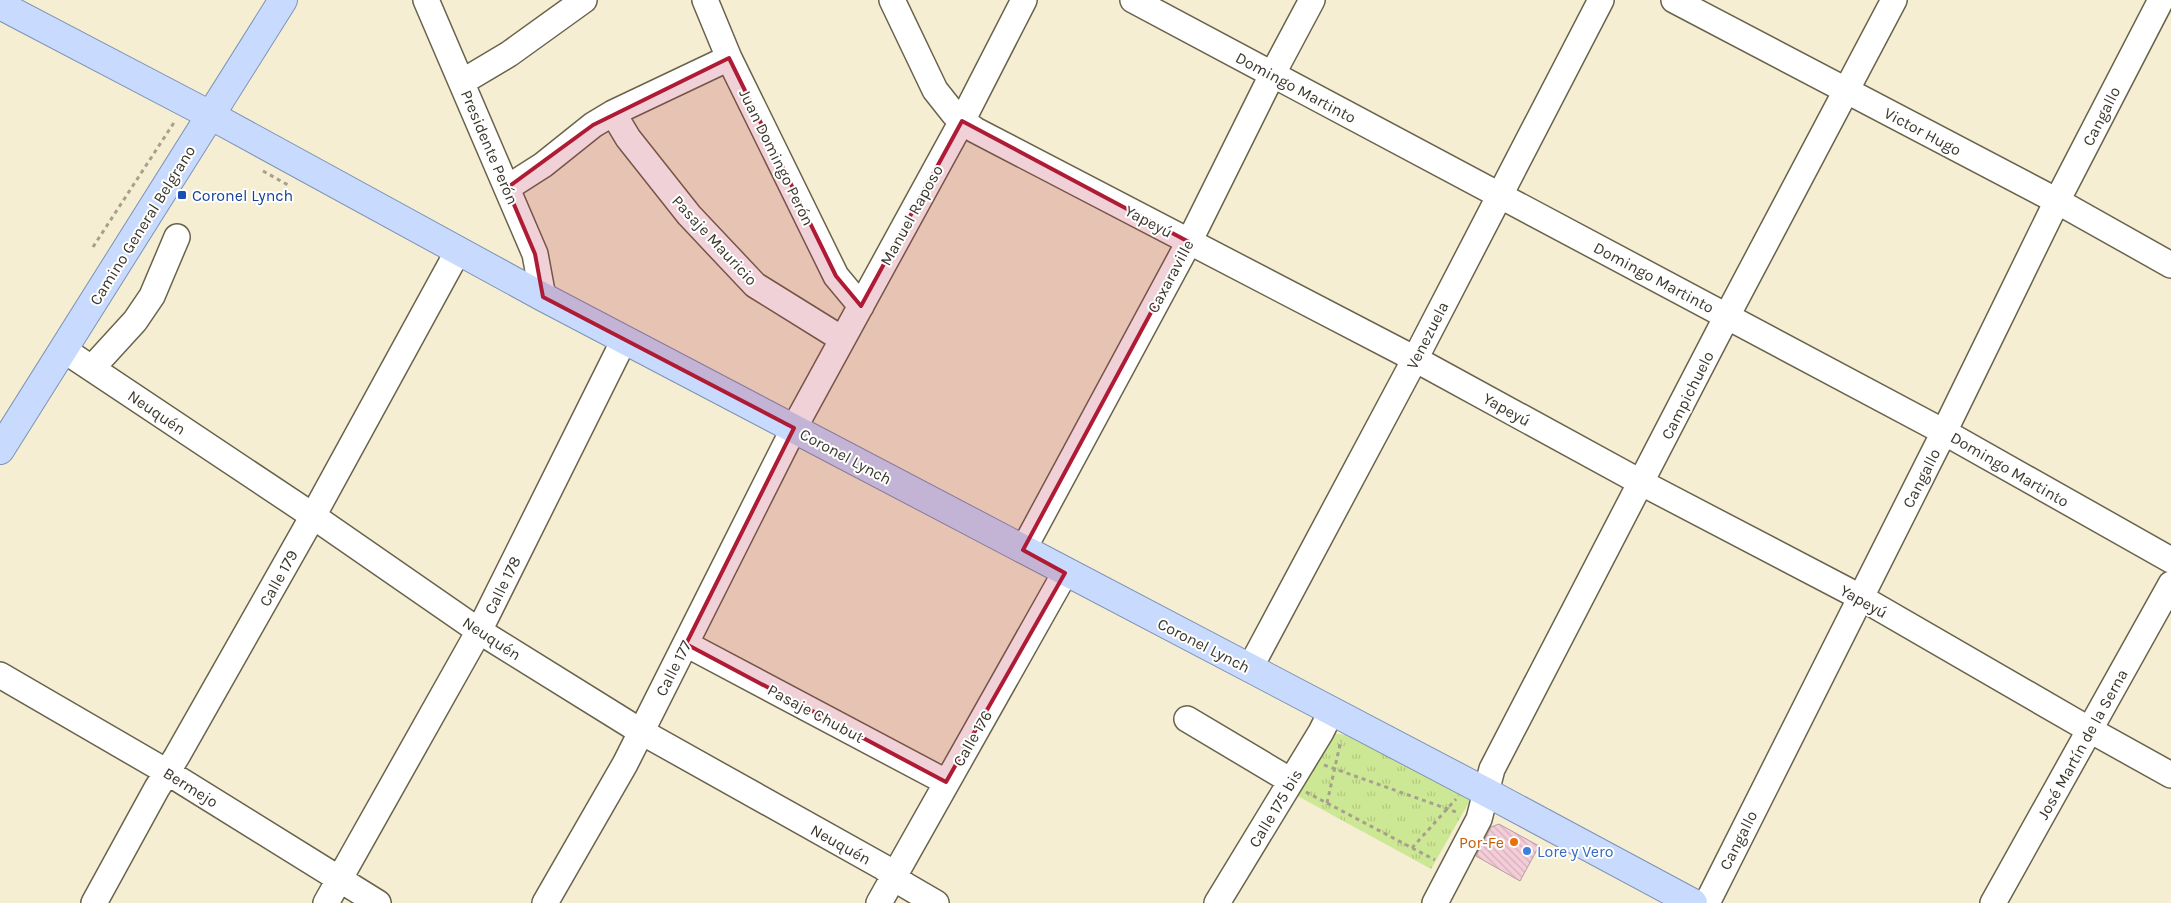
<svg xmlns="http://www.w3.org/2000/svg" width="2171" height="903" font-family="Karla,sans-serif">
<defs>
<pattern id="park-tufts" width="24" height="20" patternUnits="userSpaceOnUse" patternTransform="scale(1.25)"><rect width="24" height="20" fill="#cde894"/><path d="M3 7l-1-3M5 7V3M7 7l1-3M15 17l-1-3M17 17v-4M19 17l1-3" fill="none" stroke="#b1c880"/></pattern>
<pattern id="building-back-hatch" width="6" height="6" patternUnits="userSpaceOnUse" patternTransform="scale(1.25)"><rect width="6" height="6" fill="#f4cdd8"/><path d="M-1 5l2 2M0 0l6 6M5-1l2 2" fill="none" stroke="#d2b1ba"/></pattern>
</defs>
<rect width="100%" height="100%" fill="#f5eed3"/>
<path fill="url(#park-tufts)" d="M 1332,733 L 1346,735 L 1472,797 L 1431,869 L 1294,794 Z"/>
<path fill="url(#building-back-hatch)" stroke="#b89ba4" d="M 1499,824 L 1539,846 L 1520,881 L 1476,856 L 1491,827 Z"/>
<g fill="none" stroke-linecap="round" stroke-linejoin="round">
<g stroke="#69634c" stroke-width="28">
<path id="minor" d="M 426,0 L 535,254 L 543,297
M 705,0 L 729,58 L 836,276 L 861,306
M 892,0 L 935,90 L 954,114 L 975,130 L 1415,359 L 1642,483 L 1860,597 L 2090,730 L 2171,775
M 1133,0 L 1944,432 L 2171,560
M 1674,0 L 2057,201 L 2171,265
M 462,82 L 509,54 L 584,0
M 613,113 L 628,138 L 689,215 L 755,285 L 842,339
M 507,188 L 543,165 L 593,125 L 613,113 L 729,58
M 64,350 L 313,516 L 479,631 L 640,731 L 883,867 L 905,885 L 936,903
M 92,368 L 135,321 L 152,296 L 177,237
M 1023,550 L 1189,242 L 1272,75 L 1312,0
M 686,644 L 946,782
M 1250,668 L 1415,359 L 1601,0
M 0,675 L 167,772 L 378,903
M 1187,719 L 1291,781
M 94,903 L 157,788 L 177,756 L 313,516 L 458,251
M 326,903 L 479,631 L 624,340
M 545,903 L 625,764 L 794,428 L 962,121 L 1024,0
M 879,903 L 1065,573
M 1217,903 L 1321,732 L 1331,712
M 1435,903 L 1479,819 L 1492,769 L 1727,316 L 1894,0
M 1707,903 L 1944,432 L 2057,201 L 2161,0
M 1993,903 L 2171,584"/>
</g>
<g stroke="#7e92b4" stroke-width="30">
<path id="major" d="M 0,5 L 210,115 L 543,297 L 1486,792 L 1693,903
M 0,450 L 283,0"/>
</g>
<path stroke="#a6a08c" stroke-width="3" stroke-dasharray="4 4" stroke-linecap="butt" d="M 263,171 L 288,185
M 93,247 L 175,121
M 1324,765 L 1459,813
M 1306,792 L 1435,860
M 1327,803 L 1341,740
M 1412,848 L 1456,799"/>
<use href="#minor" stroke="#fff" stroke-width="25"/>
<use href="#major" stroke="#c8dbfe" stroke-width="28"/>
</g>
<path fill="#af1b35" fill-opacity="0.2" stroke="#af1b35" stroke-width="4" stroke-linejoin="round" d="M 729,58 L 836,276 L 861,306 L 962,121 L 1189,242 L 1023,550 L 1065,573 L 946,782 L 686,644 L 794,428 L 543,297 L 535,254 L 507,188 L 593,125 Z"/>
<rect fill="#1a4fb4" stroke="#fff" stroke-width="2" x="177" y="190" width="10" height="10" rx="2.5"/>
<circle fill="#e8710a" stroke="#fff" stroke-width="2" cx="1514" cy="842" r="5"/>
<circle fill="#3f7fe0" stroke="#fff" stroke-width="2" cx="1527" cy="851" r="5"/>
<g text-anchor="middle" stroke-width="4" stroke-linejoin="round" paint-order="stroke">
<g font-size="16" fill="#3a372c" stroke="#fff">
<text transform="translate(1296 87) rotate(28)" y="6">Domingo Martinto</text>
<text transform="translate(2101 116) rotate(-63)" y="6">Cangallo</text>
<text transform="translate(1923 131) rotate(28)" y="6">Victor Hugo</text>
<text transform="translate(490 147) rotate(67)" y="6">Presidente Perón</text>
<text transform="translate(777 157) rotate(64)" y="6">Juan Domingo Perón</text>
<text transform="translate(911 215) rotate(-61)" y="6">Manuel Raposo</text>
<text transform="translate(1149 221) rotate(28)" y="6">Yapeyú</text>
<text transform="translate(142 225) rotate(-58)" y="6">Camino General Belgrano</text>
<text transform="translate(715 240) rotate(47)" y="6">Pasaje Mauricio</text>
<text transform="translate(1170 276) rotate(-62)" y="6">Caxaraville</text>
<text transform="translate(1654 277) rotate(28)" y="6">Domingo Martinto</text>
<text transform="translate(1427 335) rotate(-63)" y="6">Venezuela</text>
<text transform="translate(1687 395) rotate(-63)" y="6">Campichuelo</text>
<text transform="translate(1507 409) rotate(29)" y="6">Yapeyú</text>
<text transform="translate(157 412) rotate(34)" y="6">Neuquén</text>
<text transform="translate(846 456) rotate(28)" y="6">Coronel Lynch</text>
<text transform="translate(2010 469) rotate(30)" y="6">Domingo Martinto</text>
<text transform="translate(1921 478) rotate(-63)" y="6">Cangallo</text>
<text transform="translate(278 578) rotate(-61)" y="6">Calle 179</text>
<text transform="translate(502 585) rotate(-64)" y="6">Calle 178</text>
<text transform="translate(1864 601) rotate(29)" y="6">Yapeyú</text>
<text transform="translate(492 638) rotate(33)" y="6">Neuquén</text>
<text transform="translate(1204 645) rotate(27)" y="6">Coronel Lynch</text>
<text transform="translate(673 668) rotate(-63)" y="6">Calle 177</text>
<text transform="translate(816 713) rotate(28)" y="6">Pasaje Chubut</text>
<text transform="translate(972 738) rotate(-60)" y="6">Calle 176</text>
<text transform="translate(2082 744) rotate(-61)" y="6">José Martín de la Serna</text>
<text transform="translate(191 787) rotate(32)" y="6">Bermejo</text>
<text transform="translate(1275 808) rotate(-59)" y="6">Calle 175 bis</text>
<text transform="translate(1738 840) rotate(-63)" y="6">Cangallo</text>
<text transform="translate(841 844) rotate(29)" y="6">Neuquén</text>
</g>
<g font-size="16" fill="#164399" stroke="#fff" text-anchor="start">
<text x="192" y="201">Coronel Lynch</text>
</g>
<g font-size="16" fill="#c56008" stroke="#fff" text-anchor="end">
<text x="1504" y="848">Por-Fe</text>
</g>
<g font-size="16" fill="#366cbe" stroke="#fff" text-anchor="start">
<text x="1537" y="857">Lore y Vero</text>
</g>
</g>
</svg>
